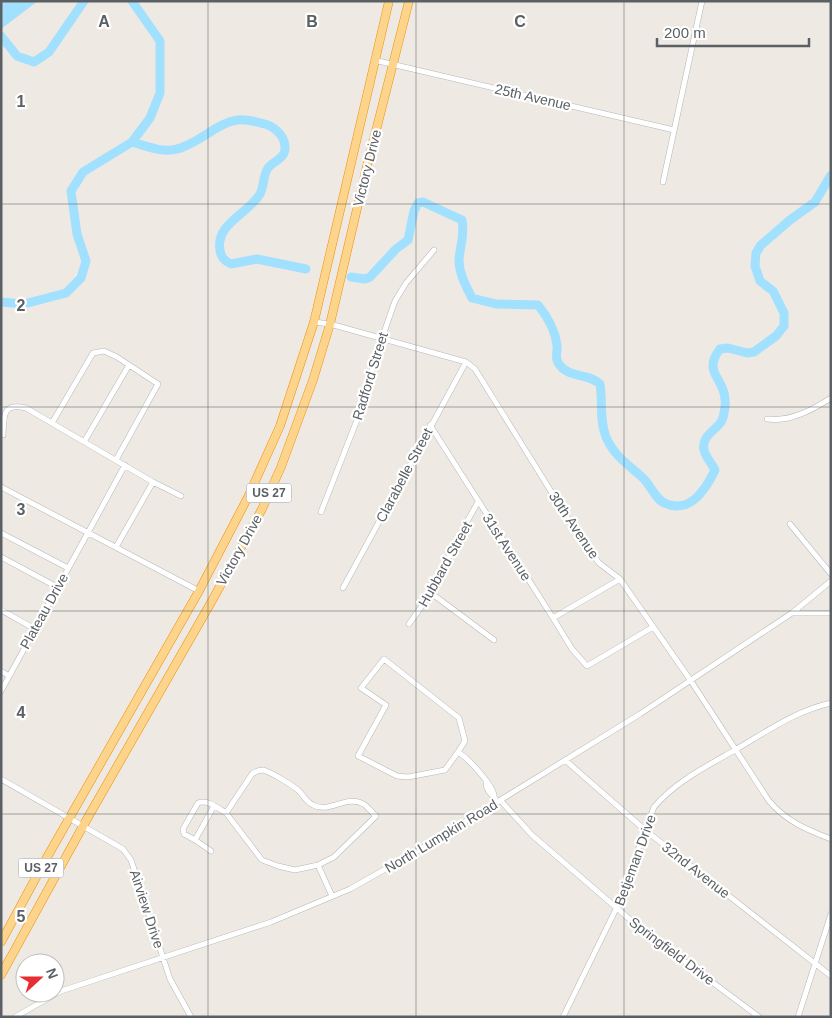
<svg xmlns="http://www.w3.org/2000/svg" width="832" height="1018" font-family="Arial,sans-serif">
<rect width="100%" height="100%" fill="#eeeae3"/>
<path fill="#a2e0ff" d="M 1,1 L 38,1 L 1,29 Z"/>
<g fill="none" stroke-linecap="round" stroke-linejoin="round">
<path stroke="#a2e0ff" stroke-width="9" d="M 1,36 L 17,56 L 34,62 L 49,52 L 84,1
M 132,142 C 146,146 162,153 177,149 C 198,144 218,122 238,120 C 247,119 257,122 265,124 C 273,126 281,133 284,141 C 289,159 275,159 268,168 C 263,175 264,187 260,194 C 249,213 215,224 220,250 C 221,258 225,261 231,264 L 257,259 L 306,269
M 351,277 L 365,279 L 370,277 L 396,249 L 408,240 L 414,211 L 418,203 L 423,202 L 462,220 C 465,234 460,246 459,260 C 459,274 466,286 472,298 L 496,304 L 538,305 C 547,316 555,330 557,345 C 558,351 554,358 559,364 C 569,379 587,372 600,384 C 603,402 599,419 606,437 C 614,456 629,465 644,479 C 651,486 656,501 667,504 C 691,513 706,489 715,470 C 712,464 705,456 704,450 C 701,436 715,431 721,422 C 724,417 726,404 725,399 C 724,378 702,372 720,349 L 728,348 L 747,353 L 754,352 L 776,336 L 784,326 L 784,313 L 773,291 L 760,281 L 755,266 L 756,253 L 761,245 L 790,220 L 815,202 L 831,175
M 1,302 L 24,304 L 66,293 L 81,278 L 86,261 L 77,234 L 71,191 L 83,172 L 132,142 L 150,118 L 160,93 L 160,41 L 132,1"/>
<g stroke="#b4b7ba" stroke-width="6">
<path id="minor" d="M 374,60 L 674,130
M 663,182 L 702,1
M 314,322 L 330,324 L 466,362 L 475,369 L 580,538 L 599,563 L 620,579 L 691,681 L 769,801 C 786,821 807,830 831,839
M 767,419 C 790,422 812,410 831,398
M 52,423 L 93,353 L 104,351 L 117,357 L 158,384 L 116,460
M 430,425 L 553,618 L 572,649 L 587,666 L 653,627
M 3,435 C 4,416 2,402 26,408 L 153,482 L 116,547
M 84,442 L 129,365
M 153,482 L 181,496
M 1,487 L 199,591
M 321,512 L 357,420 L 382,338 L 395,301 L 406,283 L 434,250
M 790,524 L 831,574
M 1,533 L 68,568
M 1,557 L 57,587
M 343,588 L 466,362
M 431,593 L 494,640
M 1,610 L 35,629
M 792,613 L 831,613
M 553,618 L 620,579
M 409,624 L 431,593 L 464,527 L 478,502
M 1,671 L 9,676
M 1,691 L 125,465
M 458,752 L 445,770 L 408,777 L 397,776 L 358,756 L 386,705 L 361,688 L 384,659 L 459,718 L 465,741 L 458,752 C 468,758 494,786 494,796
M 565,760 L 645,830 L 831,976
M 1,779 L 123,849 L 131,860 L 170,979 L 191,1017
M 486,782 C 486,791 490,793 495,798
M 501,801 L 532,835 L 641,929 L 759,1017
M 214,806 L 195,840 L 184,834 L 183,829 L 198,803 C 207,799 218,808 226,813
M 195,840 L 211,851
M 318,865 L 295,870 L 278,866 L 262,860 L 226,813 L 252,774 C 256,771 258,770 263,770 C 269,771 294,786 299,791 C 304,796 306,802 313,805 C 329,814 348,793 365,805 C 369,808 372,813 376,816 L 334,857 L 318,865 L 332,896
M 15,1017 L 61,991 L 271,922 L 350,889 L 421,849 L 640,714 L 792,613 L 831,581
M 563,1017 L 617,907 L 654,807 C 675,782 707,766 735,750 C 766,732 795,711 831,703
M 798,1017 L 831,914"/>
</g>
<g stroke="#f18c00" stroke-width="9">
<path id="highway" d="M 1,942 L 46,859 L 199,591 L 248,497 L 280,426 L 314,322 L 389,1
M 1,975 L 83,826 L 213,599 L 262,509 L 281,467 L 313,380 L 330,324 L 367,166 L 409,1"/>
</g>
<use href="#minor" stroke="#fff" stroke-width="5"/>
<use href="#highway" stroke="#fdd48b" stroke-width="8"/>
</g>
<path fill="none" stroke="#5b6064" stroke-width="1" stroke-opacity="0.55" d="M 208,1 L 208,1017M 416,1 L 416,1017M 624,1 L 624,1017M 1,204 L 831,204M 1,407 L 831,407M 1,611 L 831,611M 1,814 L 831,814"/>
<g text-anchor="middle" stroke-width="4.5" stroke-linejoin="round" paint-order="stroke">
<g fill="#fff" stroke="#8c9092" stroke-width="1">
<rect x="246.5" y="483.5" width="45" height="19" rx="4"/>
<rect x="18.5" y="858.5" width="45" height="19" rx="4"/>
</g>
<g font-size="12" font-weight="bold" fill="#5b6064">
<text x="269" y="497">US 27</text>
<text x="41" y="872">US 27</text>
</g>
<g font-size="14" fill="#5b6064" stroke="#fff">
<text transform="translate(533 97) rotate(13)" y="5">25th Avenue</text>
<text transform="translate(367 168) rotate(-76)" y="5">Victory Drive</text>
<text transform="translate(370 376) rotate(-73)" y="5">Radford Street</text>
<text transform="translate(404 475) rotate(-62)" y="5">Clarabelle Street</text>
<text transform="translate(574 525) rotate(56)" y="5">30th Avenue</text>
<text transform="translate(507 547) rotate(57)" y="5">31st Avenue</text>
<text transform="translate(239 550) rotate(-61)" y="5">Victory Drive</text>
<text transform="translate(445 564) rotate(-61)" y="5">Hubbard Street</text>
<text transform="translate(44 611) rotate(-61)" y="5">Plateau Drive</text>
<text transform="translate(441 836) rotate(-31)" y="5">North Lumpkin Road</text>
<text transform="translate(635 860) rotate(-70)" y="5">Betjeman Drive</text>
<text transform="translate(696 870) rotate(38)" y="5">32nd Avenue</text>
<text transform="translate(147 909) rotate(72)" y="5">Airview Drive</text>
<text transform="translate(672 951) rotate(37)" y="5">Springfield Drive</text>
</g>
</g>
<g font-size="16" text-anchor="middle" font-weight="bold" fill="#5b6064" stroke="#fff" stroke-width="4.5" stroke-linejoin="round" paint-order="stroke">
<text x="104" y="27">A</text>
<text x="312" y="27">B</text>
<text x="520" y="27">C</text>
<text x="21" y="107">1</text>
<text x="21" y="311">2</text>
<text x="21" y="515">3</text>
<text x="21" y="718">4</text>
<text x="21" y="922">5</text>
</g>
<rect width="832" height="1018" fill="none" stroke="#5b6064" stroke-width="5"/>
<g transform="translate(40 978) rotate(69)"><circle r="24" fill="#ffffff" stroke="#bdbfc1"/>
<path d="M0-4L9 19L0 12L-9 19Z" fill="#e92e33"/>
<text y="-8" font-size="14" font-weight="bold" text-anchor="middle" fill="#5b6064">N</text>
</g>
<path d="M657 38v8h152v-8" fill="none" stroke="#5b6064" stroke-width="2.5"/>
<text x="664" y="38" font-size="15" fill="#5b6064" stroke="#ffffff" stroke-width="4" paint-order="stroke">200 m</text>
</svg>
